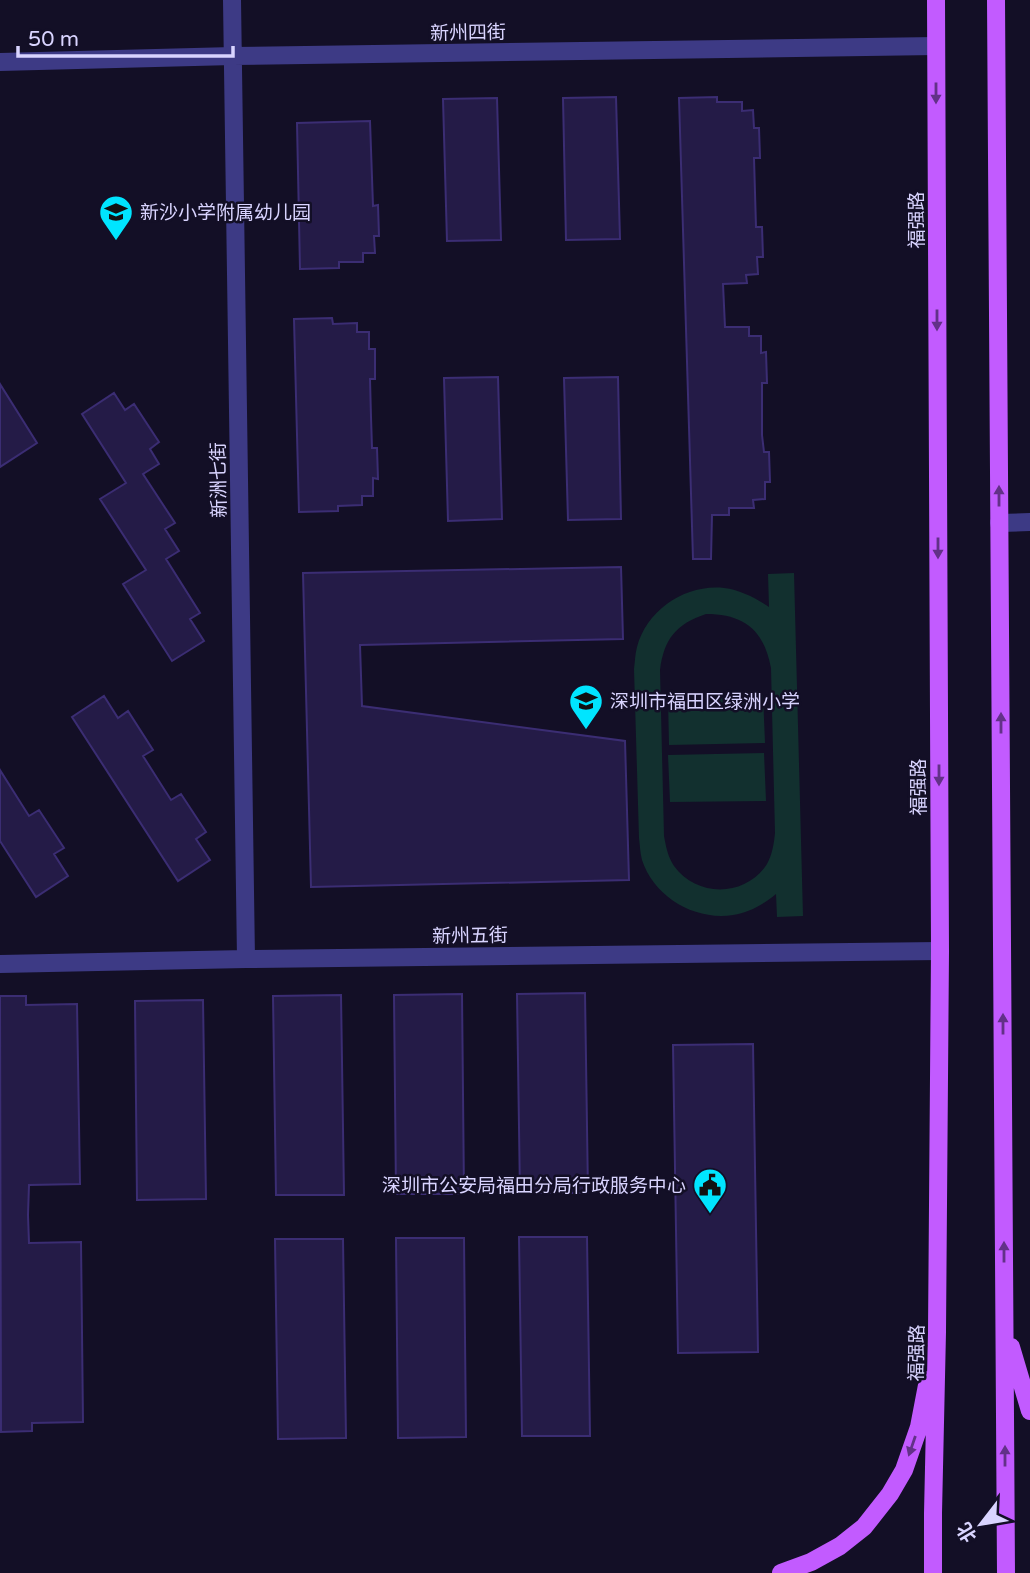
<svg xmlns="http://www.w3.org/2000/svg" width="1030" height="1573" font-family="'Varela Round','Noto Sans SC',sans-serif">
<rect width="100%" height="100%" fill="#130f26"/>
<path fill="#12302f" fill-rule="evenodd" d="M 794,573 L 803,916 L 777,917 L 776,894 C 764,904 749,913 733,915 C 695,921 654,897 642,860 C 640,853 640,845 639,838 L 634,669 C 635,662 635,654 637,647 C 647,610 685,584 724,588 C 740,590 756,598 769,607 L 768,574 ZM 706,614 C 744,614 764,630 771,668 L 775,833 C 774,844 772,855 767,864 C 746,897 697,898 674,866 C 668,857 666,847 664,836 L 660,670 C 664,639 676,624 706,614 Z
M 763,695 L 765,743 L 669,745 L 668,698 Z
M 764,753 L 766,801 L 670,802 L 668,755 Z"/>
<path fill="#241b47" stroke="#3b2d73" stroke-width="2" d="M 616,97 L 620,239 L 566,240 L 563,98 Z
M 717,97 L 717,102 L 742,102 L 742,111 L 753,110 L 754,128 L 759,128 L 760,158 L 754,158 L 756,227 L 762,227 L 763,257 L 757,257 L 758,274 L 746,275 L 747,283 L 723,284 L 725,327 L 749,327 L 749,336 L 761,336 L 761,353 L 766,352 L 767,383 L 762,383 L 762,435 L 764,452 L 769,452 L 770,482 L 765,482 L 765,499 L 753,500 L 754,508 L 729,508 L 729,515 L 712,515 L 711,559 L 693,559 L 679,98 Z
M 497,98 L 501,240 L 447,241 L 443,99 Z
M 370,121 L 373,206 L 378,205 L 379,236 L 374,236 L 375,253 L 363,253 L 363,262 L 339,262 L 339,268 L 300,269 L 297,123 Z
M 332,318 L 333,324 L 357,323 L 357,332 L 369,332 L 369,349 L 375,349 L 375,379 L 370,379 L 371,417 L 372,448 L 377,448 L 378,479 L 373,478 L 373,496 L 362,496 L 362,505 L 338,506 L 338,511 L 299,512 L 294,319 Z
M 498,377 L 502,519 L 448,521 L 444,378 Z
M 618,377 L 621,519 L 568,520 L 564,378 Z
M 0,384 L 37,443 L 0,467 Z
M 114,393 L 125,410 L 134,404 L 159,442 L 150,449 L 159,464 L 143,474 L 175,523 L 165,529 L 179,551 L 166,559 L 200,613 L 190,619 L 204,641 L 172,661 L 123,584 L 146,570 L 100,499 L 126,483 L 82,414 Z
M 621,567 L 623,639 L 360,645 L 362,706 L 625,741 L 629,880 L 311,887 L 303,573 Z
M 104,696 L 118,718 L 128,711 L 153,750 L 143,756 L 171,800 L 181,794 L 206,832 L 196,839 L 210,860 L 178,881 L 72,717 Z
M 0,770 L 29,816 L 39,810 L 64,848 L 54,854 L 68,876 L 36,897 L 0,841 Z
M 585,993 L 588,1193 L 520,1193 L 517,994 Z
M 462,994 L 464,1194 L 396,1194 L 394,995 Z
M 341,995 L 344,1195 L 276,1195 L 273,996 Z
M 0,996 L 26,996 L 26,1005 L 77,1004 L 80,1184 L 29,1185 L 28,1215 L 29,1243 L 81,1242 L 83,1422 L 32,1423 L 32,1431 L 1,1432 Z
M 203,1000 L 206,1199 L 137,1200 L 135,1001 Z
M 753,1044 L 758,1352 L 678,1353 L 673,1045 Z
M 519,1237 L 587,1237 L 590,1436 L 522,1436 Z
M 396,1238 L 464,1238 L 466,1437 L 398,1438 Z
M 275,1239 L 343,1239 L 346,1438 L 278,1439 Z"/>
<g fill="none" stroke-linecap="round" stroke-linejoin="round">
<path stroke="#3d3a85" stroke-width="18" d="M 232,0 L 246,959
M 0,62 L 233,56 L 936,46
M 999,523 L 1030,522
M 0,964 L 246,959 L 940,951"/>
<path stroke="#c25bff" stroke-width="18" d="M 996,0 L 1006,1573
M 1011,1347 L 1030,1411
M 781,1573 L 811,1562 L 840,1546 L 864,1527 L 890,1494 L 904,1470 L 919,1427 L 928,1380
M 933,1573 L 933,1513 L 937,1332 L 940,951 L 936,0"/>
</g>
<defs><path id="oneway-solid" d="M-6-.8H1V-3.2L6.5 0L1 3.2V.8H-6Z" transform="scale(1.75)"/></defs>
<g fill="#623188">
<use href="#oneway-solid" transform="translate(936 93) rotate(90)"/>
<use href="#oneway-solid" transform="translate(937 320) rotate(90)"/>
<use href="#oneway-solid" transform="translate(999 496) rotate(-90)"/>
<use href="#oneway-solid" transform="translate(938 548) rotate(90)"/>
<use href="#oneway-solid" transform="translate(1001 723) rotate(-90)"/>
<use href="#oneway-solid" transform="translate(939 775) rotate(90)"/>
<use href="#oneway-solid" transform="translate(1003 1024) rotate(-90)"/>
<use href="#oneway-solid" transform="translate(1004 1252) rotate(-90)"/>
<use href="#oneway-solid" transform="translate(912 1446) rotate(109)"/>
<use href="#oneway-solid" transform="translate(1005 1456) rotate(-90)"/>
</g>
<defs>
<g id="school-pin" transform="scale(1.75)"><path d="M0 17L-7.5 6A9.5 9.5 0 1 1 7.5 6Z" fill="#00e5ff" stroke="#130f26"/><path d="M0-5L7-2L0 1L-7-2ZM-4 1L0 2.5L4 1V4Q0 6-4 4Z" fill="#111"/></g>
<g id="civic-pin" transform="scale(1.75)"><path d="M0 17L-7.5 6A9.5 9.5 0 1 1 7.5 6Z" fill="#00e5ff" stroke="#130f26"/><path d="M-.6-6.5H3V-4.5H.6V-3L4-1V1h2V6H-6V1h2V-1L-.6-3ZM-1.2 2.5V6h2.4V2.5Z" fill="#111"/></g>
</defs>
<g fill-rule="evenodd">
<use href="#school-pin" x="116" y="212"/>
<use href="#school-pin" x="586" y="701"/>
<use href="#civic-pin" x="710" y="1185"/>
</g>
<g text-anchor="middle" stroke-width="5" stroke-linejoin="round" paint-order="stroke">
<g font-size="19" fill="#d9d4ff" stroke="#130f26">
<text transform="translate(468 32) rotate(-1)" y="7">新州四街</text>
<text transform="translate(916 220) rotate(-90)" y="7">福强路</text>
<text transform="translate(218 480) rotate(-91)" y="7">新洲七街</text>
<text transform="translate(918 787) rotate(-90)" y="7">福强路</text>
<text transform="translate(470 935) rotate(-1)" y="7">新州五街</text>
<text transform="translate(916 1353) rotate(-89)" y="7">福强路</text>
</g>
<g font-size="19" fill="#d9d4ff" stroke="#130f26" text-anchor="start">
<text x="140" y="219">新沙小学附属幼儿园</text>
<text x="610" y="708">深圳市福田区绿洲小学</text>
<text x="686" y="1192" text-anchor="end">深圳市公安局福田分局行政服务中心</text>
</g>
</g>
<g transform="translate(981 1524) rotate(239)" stroke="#130f26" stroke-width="5" paint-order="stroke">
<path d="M0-5L12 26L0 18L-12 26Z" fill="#d9d4ff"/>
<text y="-10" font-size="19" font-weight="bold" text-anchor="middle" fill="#d9d4ff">北</text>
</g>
<path d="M18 46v10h215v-10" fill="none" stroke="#d9d4ff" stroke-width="3.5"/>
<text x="28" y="46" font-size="21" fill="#d9d4ff" stroke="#130f26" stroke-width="5" paint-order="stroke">50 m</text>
</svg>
